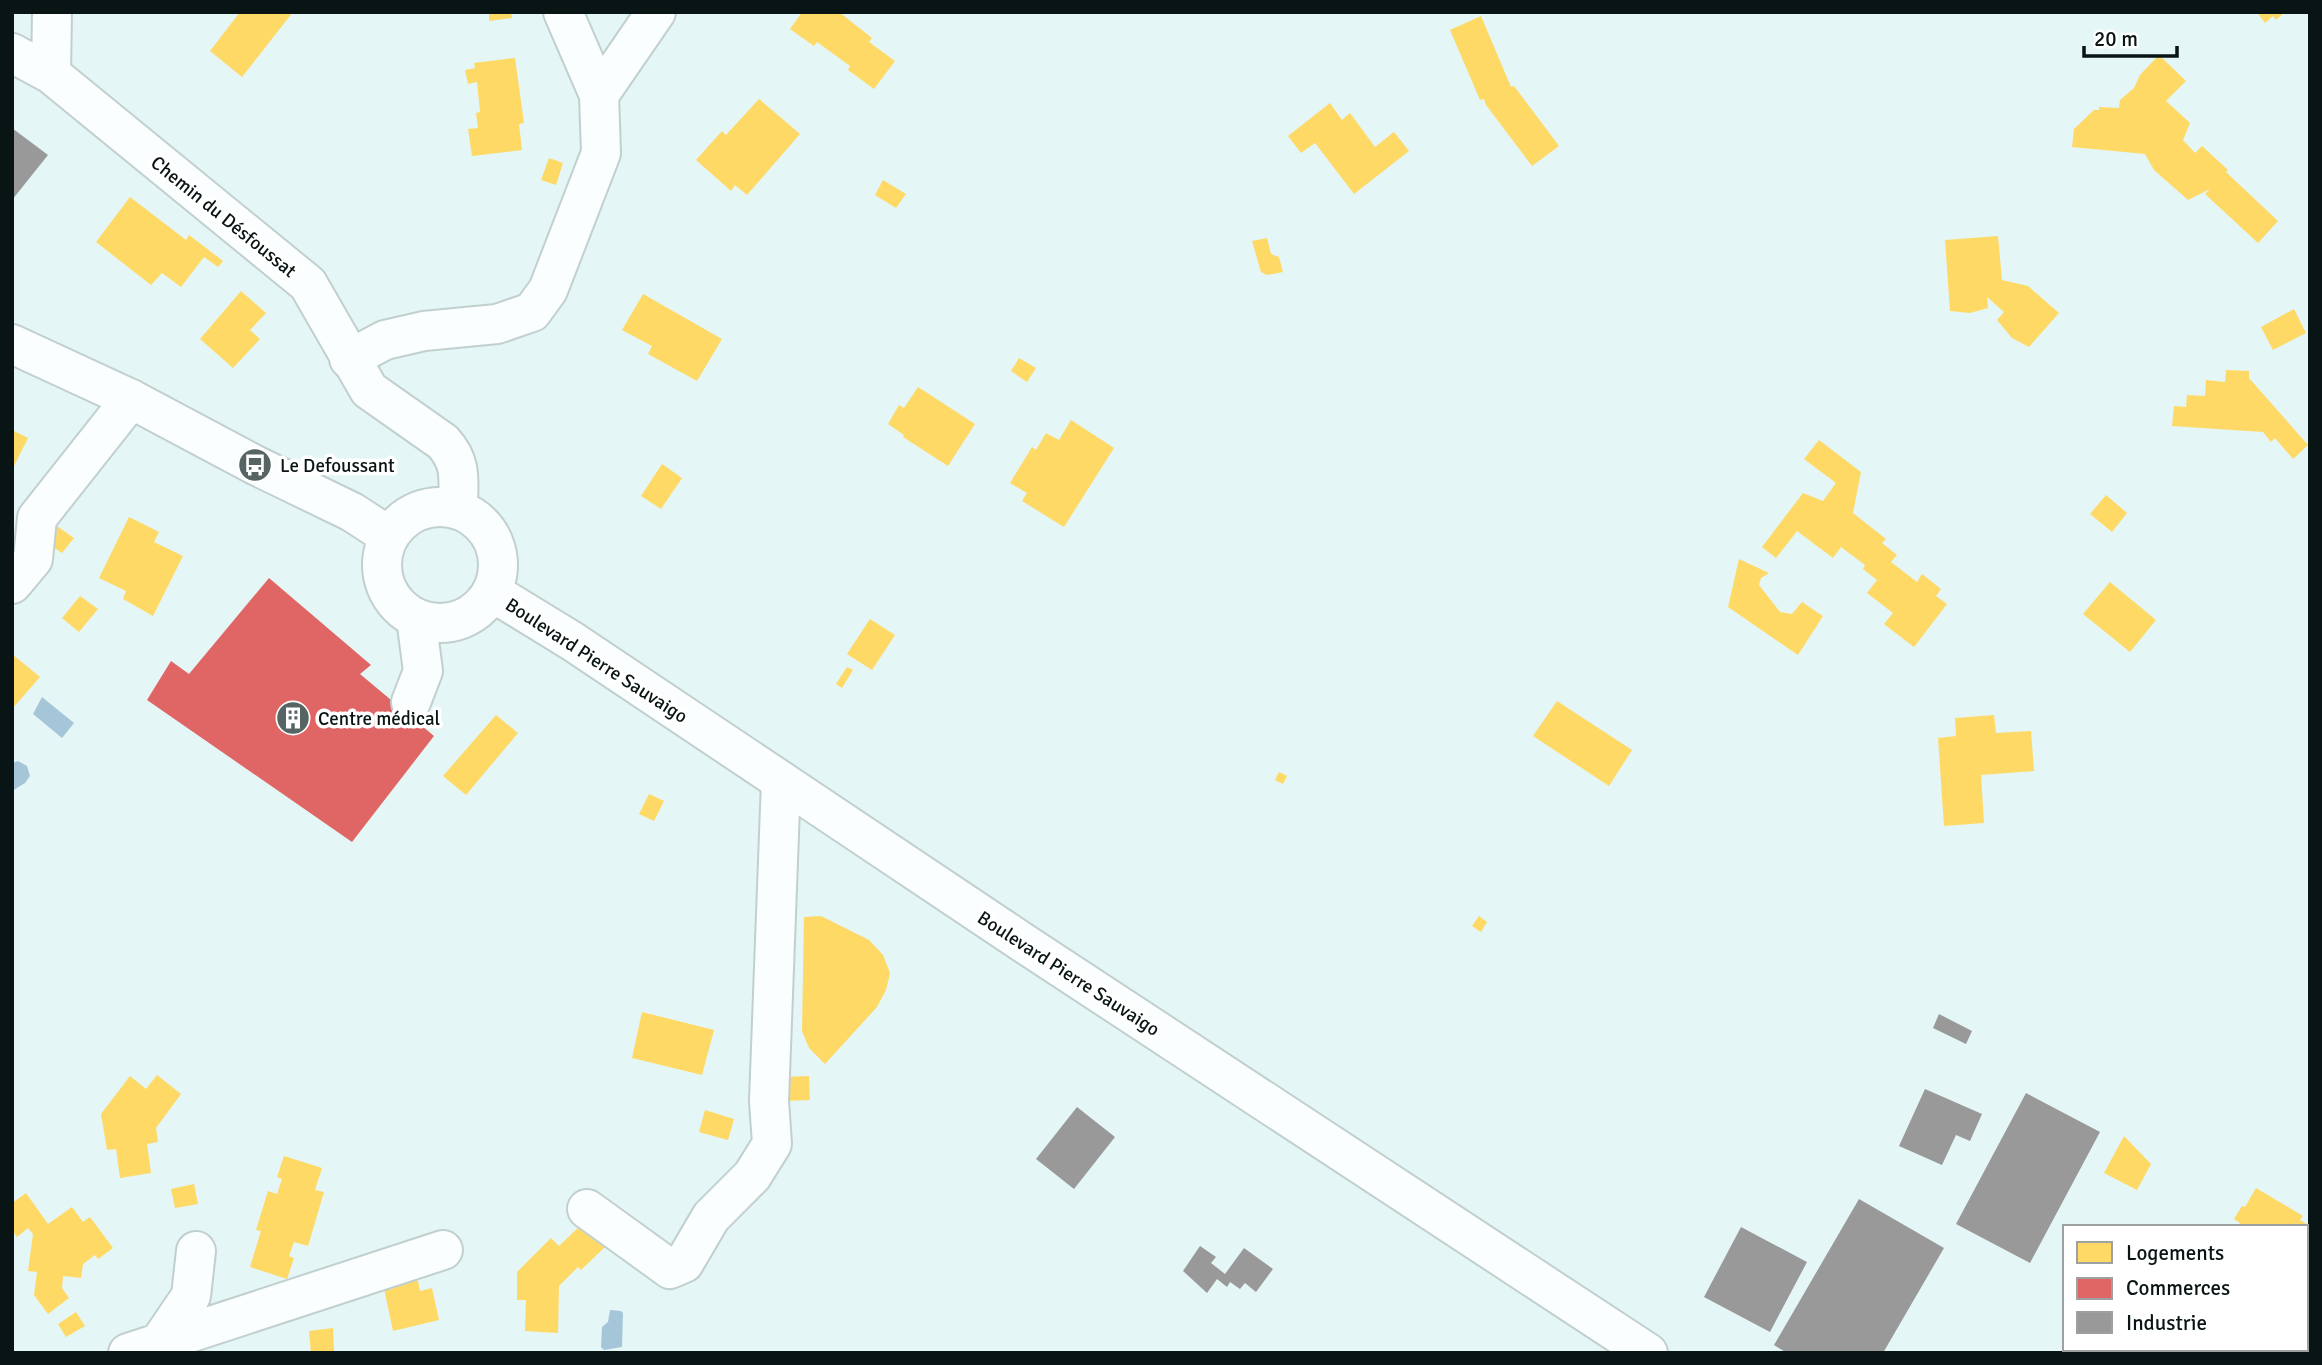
<svg xmlns="http://www.w3.org/2000/svg" width="2322" height="1365" font-family="Signika,sans-serif">
<rect width="100%" height="100%" fill="#e4f6f5"/>
<path fill="#a4c6d8" d="M 42,697 L 74,723 L 62,738 L 33,714 Z
M 18,761 L 27,766 L 30,776 L 25,783 L 12,791 L 12,763 Z
M 610,1310 L 621,1311 L 623,1313 L 622,1347 L 604,1350 L 601,1347 L 602,1327 L 608,1322 Z"/>
<path fill="#ffd966" d="M 240,12 L 293,12 L 242,77 L 210,51 Z
M 489,12 L 511,12 L 512,18 L 489,21 Z
M 802,12 L 839,12 L 872,38 L 869,42 L 895,61 L 874,89 L 848,70 L 850,66 L 817,42 L 814,46 L 790,29 Z
M 2257,12 L 2285,12 L 2276,20 L 2273,16 L 2265,23 Z
M 1481,16 L 1511,87 L 1514,86 L 1559,146 L 1532,166 L 1486,105 L 1484,99 L 1480,100 L 1450,30 Z
M 2159,55 L 2186,81 L 2166,101 L 2190,123 L 2183,140 L 2195,153 L 2202,146 L 2228,170 L 2226,172 L 2278,221 L 2258,243 L 2205,194 L 2210,189 L 2188,200 L 2154,170 L 2145,154 L 2072,147 L 2074,129 L 2094,110 L 2099,110 L 2099,107 L 2119,108 L 2120,100 L 2134,88 L 2140,75 Z
M 515,58 L 524,123 L 519,124 L 522,150 L 472,156 L 468,129 L 478,128 L 476,113 L 480,112 L 477,82 L 468,84 L 465,70 L 475,68 L 474,63 Z
M 759,99 L 800,134 L 747,195 L 735,185 L 731,191 L 696,160 L 722,131 L 726,135 Z
M 1330,103 L 1342,120 L 1350,113 L 1375,147 L 1394,132 L 1409,151 L 1354,194 L 1315,143 L 1301,153 L 1288,136 Z
M 549,158 L 563,163 L 556,185 L 541,180 Z
M 883,180 L 906,194 L 896,208 L 875,195 Z
M 130,197 L 186,240 L 189,235 L 223,261 L 218,267 L 204,257 L 181,287 L 162,273 L 151,285 L 96,242 Z
M 1998,236 L 2002,280 L 2028,286 L 2059,313 L 2029,347 L 2012,338 L 1997,320 L 2004,312 L 1987,297 L 1988,308 L 1970,313 L 1950,311 L 1945,240 Z
M 1267,238 L 1271,254 L 1279,257 L 1283,272 L 1267,275 L 1261,272 L 1252,241 Z
M 241,291 L 266,313 L 250,330 L 260,339 L 233,368 L 200,339 Z
M 643,294 L 722,339 L 697,381 L 648,354 L 652,346 L 622,330 Z
M 2294,309 L 2306,333 L 2273,350 L 2261,327 Z
M 1019,358 L 1036,368 L 1027,382 L 1011,371 Z
M 2226,370 L 2249,371 L 2249,378 L 2308,445 L 2293,459 L 2275,438 L 2271,442 L 2263,432 L 2172,426 L 2174,406 L 2186,407 L 2187,395 L 2205,396 L 2206,380 L 2225,382 Z
M 918,387 L 975,424 L 948,466 L 903,437 L 904,435 L 888,424 L 899,405 L 904,408 Z
M 1071,420 L 1114,448 L 1064,527 L 1022,501 L 1027,493 L 1010,483 L 1032,447 L 1036,450 L 1046,433 L 1059,440 Z
M 12,430 L 28,438 L 12,470 Z
M 1819,440 L 1861,472 L 1853,513 L 1886,539 L 1882,543 L 1897,555 L 1891,562 L 1917,582 L 1922,574 L 1941,589 L 1936,596 L 1947,604 L 1914,647 L 1884,624 L 1893,613 L 1867,593 L 1877,580 L 1863,569 L 1865,565 L 1841,547 L 1833,558 L 1797,531 L 1776,558 L 1762,547 L 1803,493 L 1823,501 L 1836,483 L 1804,459 Z
M 662,464 L 682,478 L 661,509 L 641,496 Z
M 2106,495 L 2127,513 L 2112,532 L 2090,514 Z
M 129,517 L 159,532 L 154,542 L 183,556 L 153,616 L 123,599 L 126,591 L 99,578 Z
M 54,524 L 74,538 L 62,553 L 43,540 Z
M 1739,559 L 1769,573 L 1761,578 L 1759,585 L 1780,612 L 1792,614 L 1802,602 L 1823,616 L 1798,655 L 1728,607 Z
M 2110,582 L 2156,620 L 2130,652 L 2083,614 Z
M 80,596 L 98,609 L 79,632 L 62,618 Z
M 870,619 L 895,635 L 872,670 L 847,654 Z
M 12,654 L 40,677 L 12,709 Z
M 847,667 L 853,670 L 842,688 L 836,684 Z
M 1557,701 L 1632,750 L 1609,786 L 1533,736 Z
M 496,715 L 518,733 L 466,795 L 443,776 Z
M 1994,715 L 1996,733 L 2031,731 L 2034,771 L 1981,775 L 1984,823 L 1944,826 L 1938,738 L 1956,736 L 1955,718 Z
M 1279,772 L 1287,776 L 1283,784 L 1275,780 Z
M 649,794 L 664,801 L 654,821 L 639,814 Z
M 821,916 L 869,940 L 883,955 L 890,973 L 886,990 L 877,1007 L 825,1064 L 809,1048 L 802,1031 L 804,917 Z
M 1479,916 L 1487,922 L 1481,932 L 1472,926 Z
M 642,1012 L 714,1030 L 702,1075 L 632,1058 Z
M 157,1075 L 181,1094 L 156,1128 L 158,1142 L 147,1144 L 151,1173 L 120,1178 L 116,1149 L 107,1150 L 101,1114 L 130,1076 L 146,1089 Z
M 809,1076 L 810,1100 L 785,1101 L 785,1077 Z
M 705,1110 L 734,1119 L 728,1140 L 699,1132 Z
M 2124,1136 L 2151,1164 L 2137,1190 L 2104,1173 Z
M 284,1156 L 322,1168 L 315,1190 L 324,1192 L 308,1246 L 294,1242 L 289,1256 L 294,1258 L 287,1279 L 250,1267 L 261,1231 L 256,1230 L 268,1191 L 277,1194 L 282,1179 L 277,1177 Z
M 194,1184 L 198,1204 L 175,1208 L 171,1189 Z
M 2256,1188 L 2303,1216 L 2300,1220 L 2310,1226 L 2310,1235 L 2306,1241 L 2306,1227 L 2238,1227 L 2240,1223 L 2234,1219 L 2242,1206 L 2245,1207 Z
M 26,1193 L 48,1224 L 72,1207 L 83,1222 L 90,1217 L 113,1248 L 98,1259 L 95,1255 L 83,1264 L 81,1278 L 63,1276 L 62,1288 L 69,1298 L 48,1314 L 34,1295 L 37,1272 L 28,1271 L 33,1234 L 28,1228 L 17,1237 L 12,1230 L 12,1203 Z
M 582,1224 L 605,1247 L 581,1270 L 578,1267 L 559,1286 L 558,1333 L 525,1331 L 526,1300 L 517,1300 L 517,1272 L 551,1238 L 559,1246 Z
M 415,1267 L 420,1291 L 432,1288 L 439,1320 L 393,1331 L 382,1279 Z
M 76,1312 L 85,1326 L 66,1337 L 58,1324 Z
M 333,1328 L 334,1353 L 311,1353 L 309,1331 Z"/>
<path fill="#e06666" d="M 269,578 L 371,665 L 360,674 L 434,736 L 352,842 L 147,700 L 171,661 L 189,674 Z"/>
<path fill="#999" d="M 12,128 L 48,155 L 12,200 Z
M 1939,1014 L 1972,1031 L 1966,1044 L 1933,1028 Z
M 1925,1089 L 1982,1114 L 1970,1141 L 1956,1135 L 1942,1165 L 1899,1146 Z
M 2026,1093 L 2100,1132 L 2030,1263 L 1956,1224 Z
M 1077,1107 L 1115,1137 L 1074,1189 L 1036,1159 Z
M 1859,1199 L 1944,1248 L 1883,1353 L 1787,1353 L 1774,1345 Z
M 1741,1227 L 1807,1262 L 1770,1332 L 1704,1297 Z
M 1200,1246 L 1216,1257 L 1211,1263 L 1225,1274 L 1244,1248 L 1273,1269 L 1256,1292 L 1245,1283 L 1240,1289 L 1230,1282 L 1227,1287 L 1217,1279 L 1207,1293 L 1183,1271 Z"/>
<g fill="none" stroke-linecap="round" stroke-linejoin="round">
<g stroke="#c1d0cf" stroke-width="42">
<path id="minor" d="M 12,53 L 51,74 L 308,284 L 369,390 L 443,442 C 463,464 458,481 458,509
M 51,74 L 52,12
M 599,95 L 656,12
M 349,359 L 385,340 L 424,331 L 497,324 L 532,312 L 548,290 L 601,153 L 599,95 L 563,12
M 12,584 L 33,559 L 37,518 L 131,399
M 411,702 L 423,671 L 416,618
M 587,1209 L 670,1269 L 684,1263 L 711,1217 L 752,1176 L 772,1144 L 769,1101 L 781,781
M 159,1343 L 191,1296 L 196,1251
M 128,1353 L 443,1250"/>
</g>
<g stroke="#c1d0cf" stroke-width="42">
<path id="major" d="M 12,344 L 131,399 L 255,465 L 352,512 L 389,536
M382 565a58 58 0 1 1 116 0a58 58 0 1 1-116 0Z
M 492,592 L 572,641 L 1025,944 L 1648,1353"/>
</g>
<use href="#minor" stroke="#fbfefe" stroke-width="38"/>
<use href="#major" stroke="#fbfefe" stroke-width="38"/>
</g>
<defs>
<g id="bus-disc" transform="scale(1.75)"><circle r="9.5" fill="#566463" stroke="#fff"/><path d="M-5-6H5V4H4V6H2V4H-2V6H-4V4H-5ZM-3.5-4V0h7V-4ZM-3.5 1.2v1.5H-2V1.2ZM2 1.2v1.5H3.5V1.2Z" fill="#fff"/></g>
<g id="building-disc" transform="scale(1.75)"><circle r="9.5" fill="#566463" stroke="#fff"/><path d="M-4-6H4V6H1V3H-1V6H-4ZM-2.5-4.3h1.7v1.8h-1.7ZM.8-4.3h1.7v1.8H.8ZM-2.5-1h1.7V.8h-1.7ZM.8-1h1.7V.8H.8Z" fill="#fff"/></g>
</defs>
<g fill-rule="evenodd">
<use href="#bus-disc" x="255" y="465"/>
<use href="#building-disc" x="293" y="718"/>
</g>
<g text-anchor="middle" stroke-width="7" stroke-linejoin="round" paint-order="stroke">
<g font-size="19" fill="#091514" stroke="#fff">
<text transform="translate(224 216) rotate(39)" y="7">Chemin du Désfoussat</text>
<text transform="translate(597 660) rotate(33)" y="7">Boulevard Pierre Sauvaigo</text>
<text transform="translate(1069 973) rotate(33)" y="7">Boulevard Pierre Sauvaigo</text>
</g>
<g font-size="19" fill="#091514" stroke="#fff" text-anchor="start">
<text x="280" y="472">Le Defoussant</text>
<text x="318" y="725">Centre médical</text>
</g>
</g>
<rect width="2322" height="1365" fill="none" stroke="#091514" stroke-width="28"/>
<rect x="2063" y="1225" width="245" height="126" fill="#ffffff" stroke="#9da1a1" stroke-width="2"/>
<rect x="2077" y="1242" width="35" height="21" fill="#ffd966" stroke="#9da1a1" stroke-width="2"/>
<text x="2126" y="1260" font-size="21" fill="#091514">Logements</text>
<rect x="2077" y="1278" width="35" height="21" fill="#e06666" stroke="#9da1a1" stroke-width="2"/>
<text x="2126" y="1295" font-size="21" fill="#091514">Commerces</text>
<rect x="2077" y="1312" width="35" height="21" fill="#999999" stroke="#9da1a1" stroke-width="2"/>
<text x="2126" y="1330" font-size="21" fill="#091514">Industrie</text>
<path d="M2084 46v10h93v-10" fill="none" stroke="#091514" stroke-width="3.5"/>
<text x="2094" y="46" font-size="21" fill="#091514" stroke="#ffffff" stroke-width="5" paint-order="stroke">20 m</text>
</svg>
